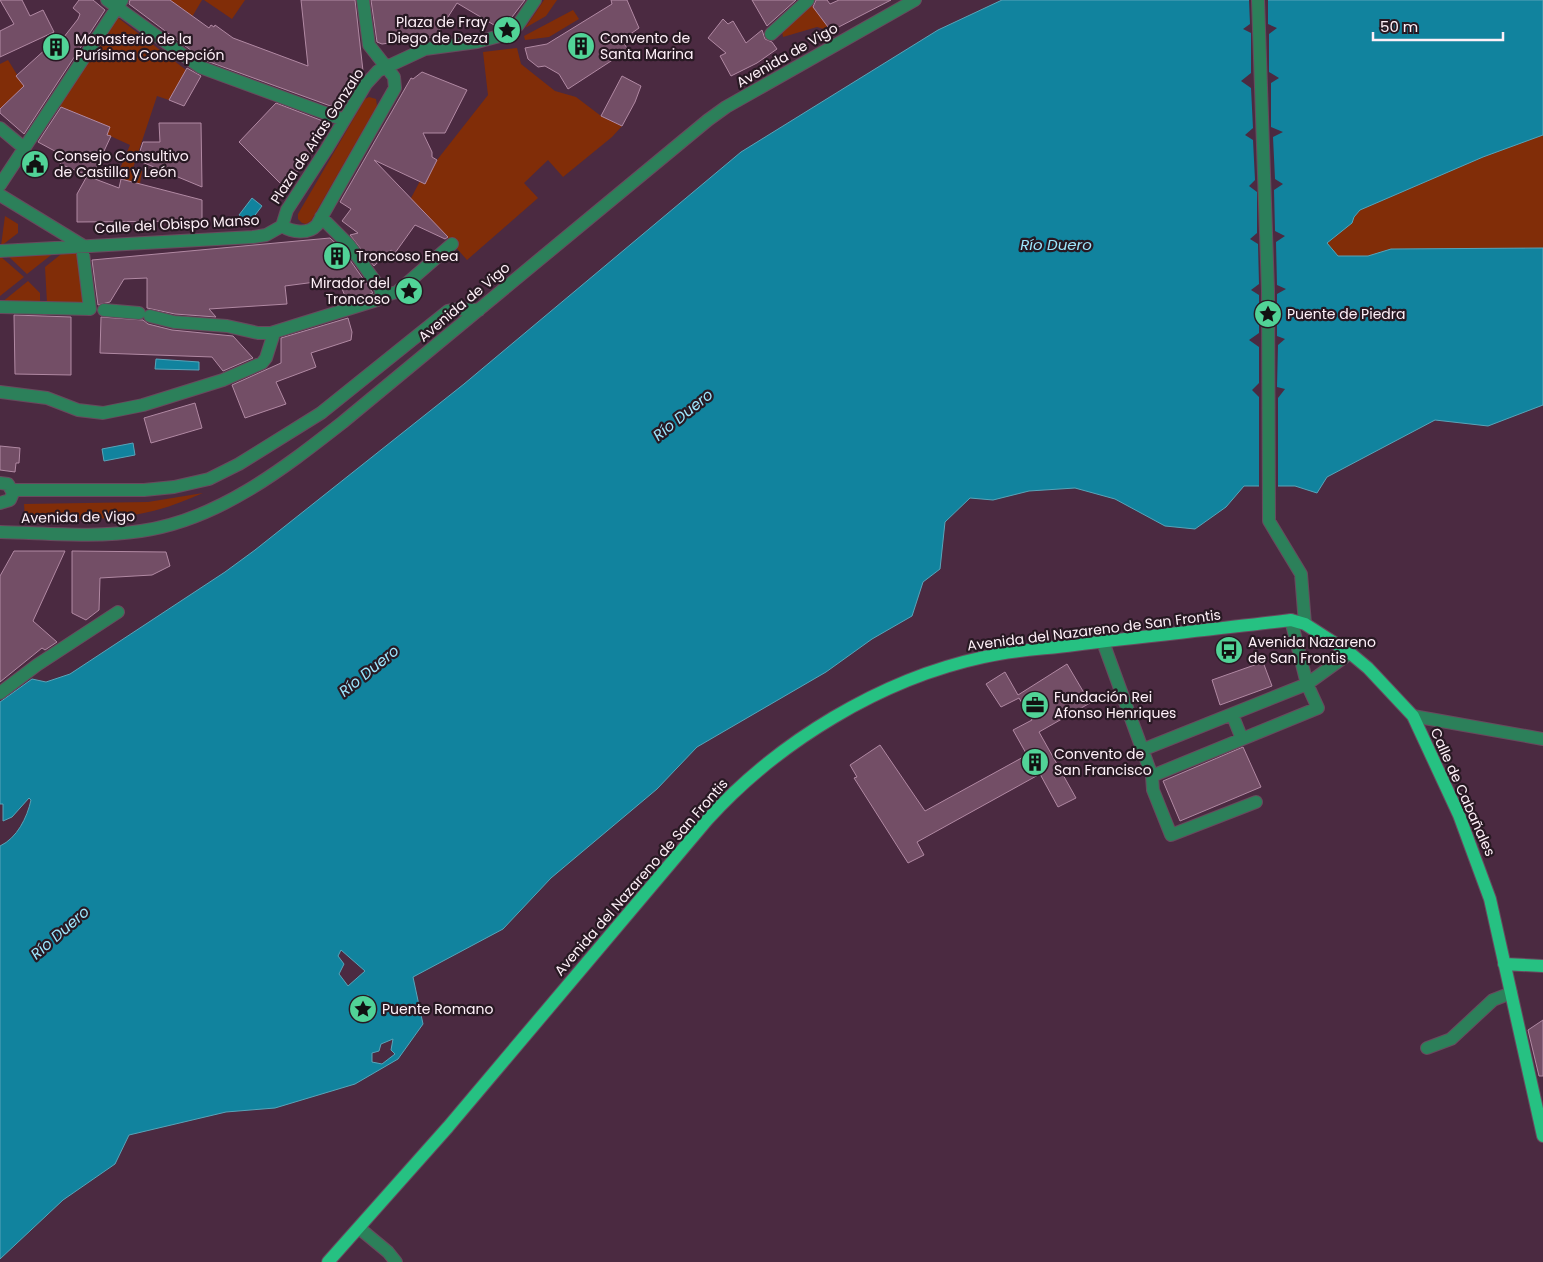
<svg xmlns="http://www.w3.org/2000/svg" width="1543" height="1262" font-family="Poppins,sans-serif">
<rect width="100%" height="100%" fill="#4b2a41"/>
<path fill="#812d08" d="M 170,0 L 202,0 L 192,17 Z
M 204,0 L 245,0 L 232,19 Z
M 544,0 L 557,0 L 546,16 L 525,28 Z
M 812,5 L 831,31 L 817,27 L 783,37 L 782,31 Z
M 573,10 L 579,19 L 549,37 L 525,40 L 524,36 Z
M 117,17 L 186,70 L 169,100 L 157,96 L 133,168 L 142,171 L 140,184 L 121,179 L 117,176 L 130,145 L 106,134 L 109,127 L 59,106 Z
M 517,48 L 521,64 L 555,91 L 576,97 L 601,116 L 622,126 L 612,137 L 563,177 L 548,160 L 524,183 L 538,198 L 467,260 L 438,227 L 409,202 L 420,181 L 425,183 L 437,160 L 488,95 L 483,52 Z
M 8,60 L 24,86 L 0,109 L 0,64 Z
M 369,97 L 376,99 L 377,106 L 311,221 L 306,224 L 302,223 L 298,219 L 298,214 L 365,99 Z
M 1543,135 L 1543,248 L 1391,249 L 1368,256 L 1338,256 L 1327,243 L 1352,223 L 1354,217 L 1360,210 L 1483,157 Z
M 5,216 L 18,224 L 18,233 L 1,246 Z
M 78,250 L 85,303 L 47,303 L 45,267 L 65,251 Z
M 55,252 L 27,274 L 7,255 Z
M 0,256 L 24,277 L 0,296 Z
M 28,281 L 40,293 L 40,303 L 1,303 Z
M 203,493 C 184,501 165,509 144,513 C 106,522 64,518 25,518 L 24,504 L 148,502 Z"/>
<path fill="#11839e" stroke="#58a4b9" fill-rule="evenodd" d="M 1002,0 L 1543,0 L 1543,135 L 1483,157 L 1360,210 L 1354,217 L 1352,223 L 1327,243 L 1338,256 L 1368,256 L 1391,249 L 1543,248 L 1543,405 L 1488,426 L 1435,420 L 1327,477 L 1317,493 L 1295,486 L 1244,486 L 1226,507 L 1195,529 L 1165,526 L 1115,499 L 1075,488 L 1029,491 L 993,500 L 970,498 L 945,522 L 940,569 L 923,582 L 912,616 L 872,639 L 826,672 L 697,747 L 657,789 L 551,878 L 503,929 L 413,977 L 423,1024 L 398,1059 L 355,1084 L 275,1108 L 226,1112 L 129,1135 L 115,1164 L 63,1200 L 0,1259 L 0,846 C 17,838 27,818 31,800 L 29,798 L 12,817 L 3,821 L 3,804 L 0,804 L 0,702 L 32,679 L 46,682 L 70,674 L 225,572 L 255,550 L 464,384 L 741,152 L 938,30 ZM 341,950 L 365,971 L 348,986 L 339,974 L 344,964 L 338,956 ZM 368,995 L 373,1014 L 358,1021 L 351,1004 ZM 393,1039 L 391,1050 L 395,1054 L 382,1064 L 372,1062 L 372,1053 L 379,1051 L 381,1044 Z
M 252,198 L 262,206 L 249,223 L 239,215 Z
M 156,359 L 199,362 L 199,370 L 155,369 Z
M 133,443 L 135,455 L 104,461 L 102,449 Z"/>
<path fill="#4b2a41" d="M 1249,0 L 1268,0 L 1268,24 L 1277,28 L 1269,34 L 1269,72 L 1279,78 L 1271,83 L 1271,127 L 1283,132 L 1273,137 L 1275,179 L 1283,184 L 1274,190 L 1275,231 L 1285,236 L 1276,242 L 1277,285 L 1286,289 L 1277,294 L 1277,336 L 1285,339 L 1278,345 L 1277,387 L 1285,389 L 1278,398 L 1278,488 L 1259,488 L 1259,397 L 1252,390 L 1259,383 L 1259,347 L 1249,340 L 1259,333 L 1259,295 L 1251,290 L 1259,284 L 1258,244 L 1250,239 L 1257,233 L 1257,192 L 1249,186 L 1255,180 L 1253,140 L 1245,135 L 1253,128 L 1251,88 L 1241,81 L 1251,73 L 1251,33 L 1243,29 L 1250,24 Z"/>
<path fill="#734e66" stroke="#b189a3" d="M 0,0 L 22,0 L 30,16 L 43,10 L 54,32 L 0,57 L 0,31 L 14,24 Z
M 79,0 L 93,0 L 105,10 L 24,134 L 0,113 L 0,109 L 24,86 L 16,76 L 58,38 L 60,42 L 78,19 L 80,14 L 73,8 Z
M 130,0 L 170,0 L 209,28 L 211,25 L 214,27 L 215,25 L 233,38 L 308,66 L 301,0 L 355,0 L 363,71 L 341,108 L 336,108 L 204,60 L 129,4 Z
M 371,0 L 525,0 L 509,21 L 494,25 L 457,3 L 435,37 L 382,44 L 377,42 Z
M 611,0 L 627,0 L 639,28 L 622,40 L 628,50 L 568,89 L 559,74 L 545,66 L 538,67 L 528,59 L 525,48 L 547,44 L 612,4 Z
M 752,0 L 796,0 L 767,26 Z
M 816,0 L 827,0 L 830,4 L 839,0 L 891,0 L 831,31 L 813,7 Z
M 723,19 L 728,24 L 733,21 L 746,43 L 762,30 L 765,39 L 772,42 L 777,49 L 757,63 L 731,76 L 720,56 L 726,53 L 708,38 Z
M 187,68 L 201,76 L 184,106 L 169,100 Z
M 422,72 L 467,90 L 445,133 L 423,133 L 432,152 L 432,157 L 437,160 L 425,184 L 374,160 L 448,237 L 445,239 L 415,225 L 395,253 L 391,250 L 374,266 L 350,235 L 358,233 L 342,221 L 351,209 L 340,202 L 411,78 L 413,79 Z
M 622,76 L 641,86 L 635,102 L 622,126 L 601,116 Z
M 276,103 L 328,123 L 317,144 L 285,188 L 239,142 Z
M 61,107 L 110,127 L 107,135 L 111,136 L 92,177 L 60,164 L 64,156 L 38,142 Z
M 159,123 L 201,123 L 202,187 L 137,160 L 143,142 L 160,142 Z
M 87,176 L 119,188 L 121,179 L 202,200 L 202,221 L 77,222 L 77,194 Z
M 330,238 L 343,250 L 373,293 L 347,301 L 338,279 L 285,286 L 287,304 L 209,309 L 216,317 L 175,314 L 147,308 L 147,278 L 124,279 L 110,302 L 98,305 L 92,260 Z
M 14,315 L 71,317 L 71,375 L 15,374 Z
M 101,317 L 143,320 L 148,324 L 172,330 L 233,336 L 253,358 L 223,371 L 212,357 L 100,353 Z
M 348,318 L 352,332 L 351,340 L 311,353 L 316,367 L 276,382 L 286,404 L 245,418 L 232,385 L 281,363 L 281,338 Z
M 195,403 L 202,428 L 151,443 L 144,418 Z
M 0,446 L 20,448 L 19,463 L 16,463 L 15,472 L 0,470 Z
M 14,551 L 65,551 L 33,621 L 57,642 L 45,650 L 42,648 L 0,682 L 0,576 Z
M 72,551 L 166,552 L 170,566 L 152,575 L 100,578 L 99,610 L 86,620 L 72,613 Z
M 1263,662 L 1272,686 L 1220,705 L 1212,680 Z
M 1067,664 L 1090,703 L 1039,732 L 1076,798 L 1058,807 L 1040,774 L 917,842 L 924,855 L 908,863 L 854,778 L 857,777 L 850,765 L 880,745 L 925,811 L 1027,755 L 1013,730 L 1032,720 L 1019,698 L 1001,707 L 986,684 L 1005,672 L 1018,695 Z
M 1243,747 L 1261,787 L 1180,821 L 1163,781 Z
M 1543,1020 L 1543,1076 L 1539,1076 L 1528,1030 Z"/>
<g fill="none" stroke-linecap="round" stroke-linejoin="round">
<g stroke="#684a5e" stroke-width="14">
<path id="minor" d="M 107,0 L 200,67 L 344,120
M 1258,0 L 1268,291 L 1269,521 L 1301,574 L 1305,624
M 771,34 L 808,0
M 0,128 L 24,148
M 0,185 L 122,0
M 0,195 L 82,245 L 90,309 L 0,307
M 321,217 L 349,245 L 380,288 L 382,296
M 282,226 L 287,210 L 326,150 L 366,84 L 378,71 L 425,49 L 477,42 L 507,34 L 518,25 L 535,0
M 282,226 C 292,232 308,235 317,225 L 395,88 L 394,77 L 369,45 L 363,0
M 0,251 L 253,237 L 266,235 L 282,226
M 382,296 L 397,292 L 452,244
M 104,310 L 139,313
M 150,316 L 174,322 L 227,326 L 258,333 L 271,333 L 377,300 L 382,296
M 0,392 L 47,398 L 78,410 L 103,413 L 143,405 L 223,380 L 262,363 L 266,358 L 274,333
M 0,483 L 8,484 L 13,493 L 10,500 L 0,503
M 12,490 L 144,490 L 174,487 L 209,479 L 239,464 L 321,413 L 448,311 L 459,309 L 479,310
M 0,532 C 46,533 95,538 141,531 C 218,520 283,469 343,422 L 708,120 L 726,107 L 915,0
M 1103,642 L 1152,776 L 1318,708 L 1307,684 L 1350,653
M 0,693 L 37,665 L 118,612
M 1232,714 L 1242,739
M 1413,716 L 1543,739
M 1142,750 L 1307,684 L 1291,620
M 1152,776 L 1153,790 L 1171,835 L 1256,802
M 1427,1048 L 1451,1039 L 1493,1000 L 1511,993
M 359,1228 L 388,1252 L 396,1262"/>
</g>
<g stroke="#684a5e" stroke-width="14">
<path id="major" d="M 1504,964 L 1543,966
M 328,1262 L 448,1127 L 708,819 C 778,742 881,679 984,657 C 1013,650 1044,649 1074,645 C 1146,636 1219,629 1291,620 L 1305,624 L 1350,653 L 1368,668 L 1413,716 L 1459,815 L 1490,899 L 1543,1136"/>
</g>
<use href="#minor" stroke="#2c805a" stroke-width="12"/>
<use href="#major" stroke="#26c182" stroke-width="12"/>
</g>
<defs>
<g id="sight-disc" transform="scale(1.4375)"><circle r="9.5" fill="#51d397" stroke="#281923"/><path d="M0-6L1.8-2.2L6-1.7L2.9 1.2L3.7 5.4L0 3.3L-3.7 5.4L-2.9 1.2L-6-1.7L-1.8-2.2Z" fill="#111"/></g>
<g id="building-disc" transform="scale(1.4375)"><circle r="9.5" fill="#51d397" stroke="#281923"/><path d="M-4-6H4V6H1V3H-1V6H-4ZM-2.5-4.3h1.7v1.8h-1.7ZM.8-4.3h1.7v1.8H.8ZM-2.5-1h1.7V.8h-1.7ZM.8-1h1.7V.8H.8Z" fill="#111"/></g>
<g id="civic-disc" transform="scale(1.4375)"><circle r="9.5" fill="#51d397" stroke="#281923"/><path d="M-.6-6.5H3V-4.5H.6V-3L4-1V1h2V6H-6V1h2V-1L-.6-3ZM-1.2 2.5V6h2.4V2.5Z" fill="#111"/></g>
<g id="bus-disc" transform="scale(1.4375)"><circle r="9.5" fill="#51d397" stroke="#281923"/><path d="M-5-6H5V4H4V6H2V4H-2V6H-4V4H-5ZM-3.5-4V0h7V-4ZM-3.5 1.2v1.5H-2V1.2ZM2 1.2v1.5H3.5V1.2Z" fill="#111"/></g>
<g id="office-disc" transform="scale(1.4375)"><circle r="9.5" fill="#51d397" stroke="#281923"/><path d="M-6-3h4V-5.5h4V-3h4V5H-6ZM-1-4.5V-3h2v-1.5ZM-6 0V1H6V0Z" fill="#111"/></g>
</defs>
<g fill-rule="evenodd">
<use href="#sight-disc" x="507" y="30"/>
<use href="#building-disc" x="581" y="46"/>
<use href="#building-disc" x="56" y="47"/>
<use href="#civic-disc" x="35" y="164"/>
<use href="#building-disc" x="337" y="256"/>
<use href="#sight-disc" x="409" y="291"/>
<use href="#sight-disc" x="1268" y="314"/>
<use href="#bus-disc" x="1229" y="650"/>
<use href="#office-disc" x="1035" y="705"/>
<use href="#building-disc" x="1035" y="762"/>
<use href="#sight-disc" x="363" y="1009"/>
</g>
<g text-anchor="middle" stroke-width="4.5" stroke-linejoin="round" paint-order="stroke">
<g font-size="14" fill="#fef0f8" stroke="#281923" text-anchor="start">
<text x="488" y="27" text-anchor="end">Plaza de Fray<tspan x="488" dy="16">Diego de Deza</tspan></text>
<text x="600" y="43">Convento de<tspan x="600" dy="16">Santa Marina</tspan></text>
<text x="75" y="44">Monasterio de la<tspan x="75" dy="16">Purísima Concepción</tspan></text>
<text x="54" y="161">Consejo Consultivo<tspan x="54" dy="16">de Castilla y León</tspan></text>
<text x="356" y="261">Troncoso Enea</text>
<text x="390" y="288" text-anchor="end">Mirador del<tspan x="390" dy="16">Troncoso</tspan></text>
<text x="1287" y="319">Puente de Piedra</text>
<text x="1248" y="647">Avenida Nazareno<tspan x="1248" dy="16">de San Frontis</tspan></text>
<text x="1054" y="702">Fundación Rei<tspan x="1054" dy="16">Afonso Henriques</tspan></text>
<text x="1054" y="759">Convento de<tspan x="1054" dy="16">San Francisco</tspan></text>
<text x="382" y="1014">Puente Romano</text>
</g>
<g font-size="14" fill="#fef0f8" stroke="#281923">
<text transform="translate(787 55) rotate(-30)" y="5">Avenida de Vigo</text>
<text transform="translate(317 136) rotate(-57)" y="5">Plaza de Arias Gonzalo</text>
<text transform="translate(177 224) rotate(-3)" y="5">Calle del Obispo Manso</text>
<text transform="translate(464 302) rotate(-40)" y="5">Avenida de Vigo</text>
<text transform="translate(78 517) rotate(-1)" y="5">Avenida de Vigo</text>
<text transform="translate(1094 630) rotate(-7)" y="5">Avenida del Nazareno de San Frontis</text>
<text transform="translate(1463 792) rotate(66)" y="5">Calle de Cabañales</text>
<text transform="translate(641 877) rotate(-49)" y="5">Avenida del Nazareno de San Frontis</text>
</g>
<g font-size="15" font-style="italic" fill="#9ee6fd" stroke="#281923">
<text x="1056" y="250">Río Duero</text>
<text transform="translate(683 415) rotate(-39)" y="5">Río Duero</text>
<text transform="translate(369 671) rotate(-39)" y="5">Río Duero</text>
<text transform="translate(60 933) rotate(-41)" y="5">Río Duero</text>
</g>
</g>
<path d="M1373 32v8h130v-8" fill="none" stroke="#fef0f8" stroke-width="2.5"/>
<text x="1380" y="32" font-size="15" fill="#fef0f8" stroke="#281923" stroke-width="4" paint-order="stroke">50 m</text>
</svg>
